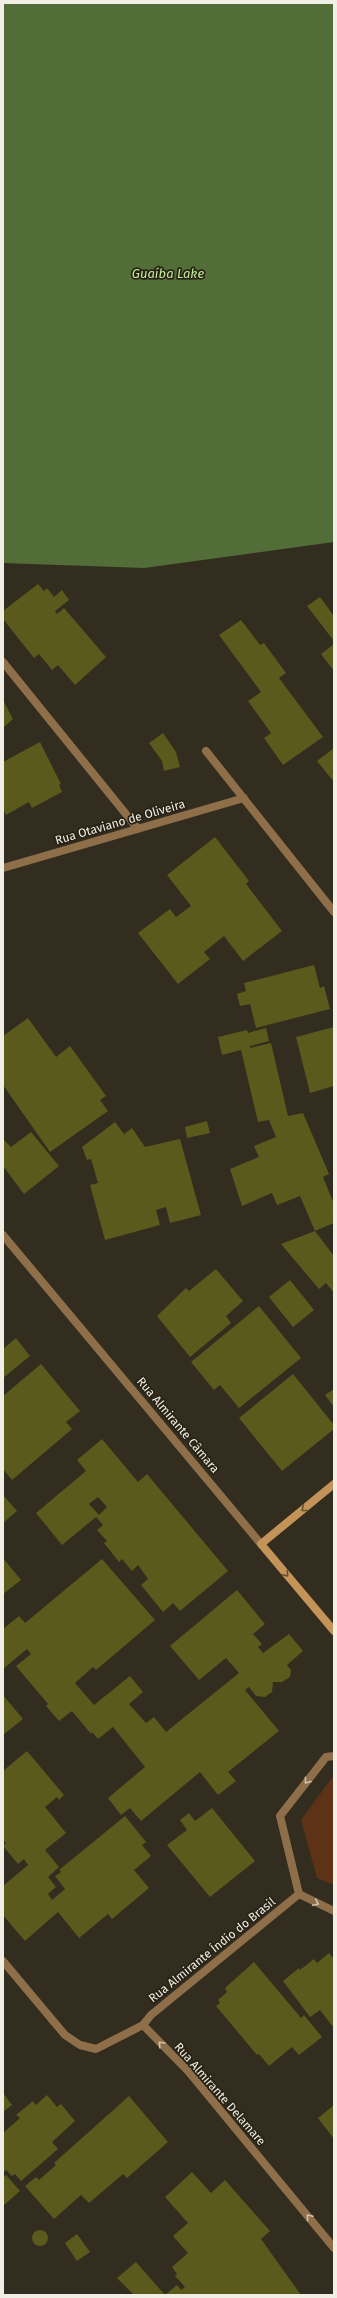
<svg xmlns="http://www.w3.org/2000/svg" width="337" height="2298" font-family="'Fira Sans',sans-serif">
<rect width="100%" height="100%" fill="#322d1f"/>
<path fill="#5d3217" d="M 334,1775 L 334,1885 L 317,1878 L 301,1820 Z"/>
<path fill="#526d38" d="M 3,3 L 334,3 L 334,542 L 144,568 L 3,563 Z"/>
<path fill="#595a1c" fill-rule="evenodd" d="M 38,584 L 44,591 L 47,588 L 54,597 L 62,590 L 69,600 L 55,611 L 57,614 L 64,608 L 106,657 L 75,685 L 58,665 L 52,670 L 39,654 L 34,658 L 3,619 L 3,611 Z
M 320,597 L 334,616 L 334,641 L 307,606 Z
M 241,620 L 260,645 L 264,643 L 286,673 L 279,678 L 323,737 L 283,765 L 264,738 L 271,733 L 248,701 L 261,692 L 219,635 Z
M 334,644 L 334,671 L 321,654 Z
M 3,700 L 13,719 L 3,728 Z
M 163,733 L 176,752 L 180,767 L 164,771 L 162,761 L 149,743 Z
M 40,742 L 61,784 L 59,785 L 62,792 L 32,808 L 29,802 L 6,815 L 3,809 L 3,762 Z
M 334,748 L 334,782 L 317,761 Z
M 215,837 L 249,881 L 246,884 L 282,931 L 243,961 L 224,936 L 204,952 L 210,959 L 178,984 L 138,933 L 170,909 L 176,917 L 191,906 L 167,875 Z
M 314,965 L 320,988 L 324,986 L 330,1009 L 256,1028 L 250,1004 L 240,1006 L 237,994 L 246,991 L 244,983 Z
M 28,1018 L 56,1057 L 70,1046 L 106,1096 L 100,1100 L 108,1111 L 50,1152 L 3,1085 L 3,1036 Z
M 334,1027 L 334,1086 L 310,1093 L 296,1037 Z
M 266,1028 L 269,1041 L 250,1046 L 250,1048 L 271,1043 L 288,1116 L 303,1113 L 329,1174 L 323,1177 L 334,1204 L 334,1223 L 315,1231 L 334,1256 L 334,1293 L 326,1283 L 319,1289 L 281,1244 L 315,1231 L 300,1196 L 277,1205 L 272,1193 L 242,1206 L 230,1169 L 259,1157 L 254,1146 L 276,1137 L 269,1120 L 258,1122 L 241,1050 L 222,1055 L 218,1037 L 247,1030 L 248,1033 Z
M 207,1121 L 210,1133 L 187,1138 L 185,1127 Z
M 115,1122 L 124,1134 L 132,1128 L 145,1147 L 180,1139 L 201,1215 L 170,1223 L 166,1207 L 156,1210 L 160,1225 L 105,1240 L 90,1185 L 98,1183 L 91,1159 L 87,1160 L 82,1147 Z
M 31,1132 L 59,1166 L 24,1194 L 3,1166 L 3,1139 L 11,1147 Z
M 216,1269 L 243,1301 L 226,1316 L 231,1323 L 190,1357 L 157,1316 L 186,1288 L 189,1291 Z
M 290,1280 L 314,1310 L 293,1327 L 269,1297 Z
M 259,1306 L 301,1358 L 239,1408 L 220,1385 L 214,1390 L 191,1362 Z
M 16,1338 L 30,1356 L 3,1378 L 3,1349 Z
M 41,1364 L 80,1411 L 66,1422 L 72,1429 L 12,1480 L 3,1469 L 3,1396 Z
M 293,1374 L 334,1425 L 334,1429 L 282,1471 L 239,1418 Z
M 334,1389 L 334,1407 L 325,1395 Z
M 102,1439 L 138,1482 L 147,1474 L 228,1571 L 180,1611 L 173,1603 L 163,1612 L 141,1585 L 148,1579 L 138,1565 L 132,1571 L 122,1559 L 119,1562 L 104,1543 L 107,1541 L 97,1530 L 103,1525 L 96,1517 L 62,1545 L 36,1513 L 86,1471 L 77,1460 ZM 98,1497 L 107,1507 L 99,1515 L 89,1504 Z
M 3,1495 L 17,1511 L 3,1523 Z
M 3,1558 L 21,1580 L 3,1594 Z
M 102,1559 L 155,1620 L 96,1670 L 93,1667 L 75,1683 L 94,1705 L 130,1676 L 143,1692 L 129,1704 L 146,1723 L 154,1717 L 166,1732 L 239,1673 L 226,1658 L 199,1680 L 170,1646 L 237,1590 L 265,1624 L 253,1634 L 262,1644 L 258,1647 L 263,1653 L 289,1634 L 303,1651 L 287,1665 L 291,1670 L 290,1677 L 282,1682 L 273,1682 L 272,1692 L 265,1697 L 256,1696 L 249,1687 L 245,1690 L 279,1731 L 228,1772 L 236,1781 L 218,1795 L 200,1772 L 141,1821 L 130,1808 L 121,1815 L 108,1798 L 145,1767 L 113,1727 L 98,1739 L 92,1732 L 91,1734 L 72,1711 L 59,1721 L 46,1706 L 48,1704 L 16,1666 L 31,1654 L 27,1649 L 3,1669 L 3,1629 L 19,1616 L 25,1623 Z
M 3,1695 L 23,1719 L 3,1735 Z
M 27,1751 L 64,1795 L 59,1800 L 57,1797 L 45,1807 L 66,1833 L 45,1850 L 59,1867 L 48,1877 L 56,1887 L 48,1894 L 52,1900 L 65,1889 L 55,1876 L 61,1872 L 59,1870 L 125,1816 L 146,1842 L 142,1845 L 151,1856 L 134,1870 L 149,1888 L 112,1919 L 108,1914 L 79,1938 L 58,1912 L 25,1941 L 3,1915 L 3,1886 L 28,1865 L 24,1859 L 18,1864 L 3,1846 L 6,1843 L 3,1840 L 3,1771 Z
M 212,1808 L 255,1861 L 210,1897 L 167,1845 L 187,1830 L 180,1820 L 189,1813 L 195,1821 Z
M 329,1953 L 334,1959 L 334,2028 L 320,2010 L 310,2017 L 283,1981 L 299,1968 L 300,1970 L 314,1959 L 317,1963 Z
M 254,1962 L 301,2018 L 304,2015 L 322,2037 L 299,2055 L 292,2047 L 269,2066 L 259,2054 L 257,2055 L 216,2006 L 220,2003 L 218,2000 L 227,1992 L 225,1988 Z
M 3,2093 L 12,2105 L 3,2112 Z
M 47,2095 L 57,2107 L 61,2104 L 75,2121 L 52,2142 L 58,2149 L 21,2181 L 15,2174 L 12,2176 L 6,2170 L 3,2172 L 3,2133 L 20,2118 L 16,2115 L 33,2101 L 36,2105 Z
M 129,2096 L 168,2142 L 127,2178 L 123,2174 L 89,2203 L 81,2195 L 54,2219 L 25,2186 L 36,2177 L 39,2180 L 56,2165 L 54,2163 Z
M 334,2105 L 334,2139 L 318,2118 Z
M 192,2172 L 211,2193 L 225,2180 L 270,2231 L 261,2239 L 301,2295 L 165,2295 L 177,2285 L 181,2290 L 185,2287 L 175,2276 L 177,2274 L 172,2267 L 188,2253 L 173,2236 L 188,2223 L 165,2197 Z
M 6,2175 L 20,2191 L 3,2206 L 3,2177 Z
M32 2238a8 8 0 1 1 16 0a8 8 0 1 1-16 0Z
M 77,2234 L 90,2252 L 77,2261 L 65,2243 Z
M 136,2262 L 165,2295 L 134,2295 L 117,2278 Z"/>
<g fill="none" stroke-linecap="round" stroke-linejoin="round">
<path stroke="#8e6f4a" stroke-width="8" d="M 3,662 L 138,829
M 206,751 L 334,912
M 3,868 L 244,798
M 3,1235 L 261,1544
M 334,1756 L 326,1757 L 280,1816 L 299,1894 L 334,1911
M 3,1961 L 65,2035 L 80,2045 L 96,2049 L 143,2025 L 151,2015 L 299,1894
M 143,2025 L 188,2071 L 334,2248"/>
<path stroke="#c49357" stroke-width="8" d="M 334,1484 L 261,1544 L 334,1631"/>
</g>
<defs><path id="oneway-chevron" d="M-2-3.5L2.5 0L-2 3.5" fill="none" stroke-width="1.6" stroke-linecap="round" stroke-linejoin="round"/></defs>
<g stroke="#66502f">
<use href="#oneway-chevron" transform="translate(304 1509) rotate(141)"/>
<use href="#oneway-chevron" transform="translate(286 1574) rotate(50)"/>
</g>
<g stroke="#cec2af">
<use href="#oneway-chevron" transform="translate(307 1781) rotate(128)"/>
<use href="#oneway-chevron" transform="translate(316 1903) rotate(25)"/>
<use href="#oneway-chevron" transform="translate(161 2044) rotate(-135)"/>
<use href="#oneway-chevron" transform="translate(309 2217) rotate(-130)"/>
</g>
<g text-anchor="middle" stroke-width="3.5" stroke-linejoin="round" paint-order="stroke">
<g font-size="12" fill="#f1eee5" stroke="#282315">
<text transform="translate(120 822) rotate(-16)" y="4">Rua Otaviano de Oliveira</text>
<text transform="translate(178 1425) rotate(50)" y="4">Rua Almirante Câmara</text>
<text transform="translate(212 1950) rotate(-39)" y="4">Rua Almirante Índio do Brasil</text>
<text transform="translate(220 2094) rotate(49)" y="4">Rua Almirante Delamare</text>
</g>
<g font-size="13" font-style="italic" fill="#c3ed9c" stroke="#282315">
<text x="168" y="278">Guaíba Lake</text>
</g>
</g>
<rect width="337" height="2298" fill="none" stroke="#f1eee5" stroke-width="8"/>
</svg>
